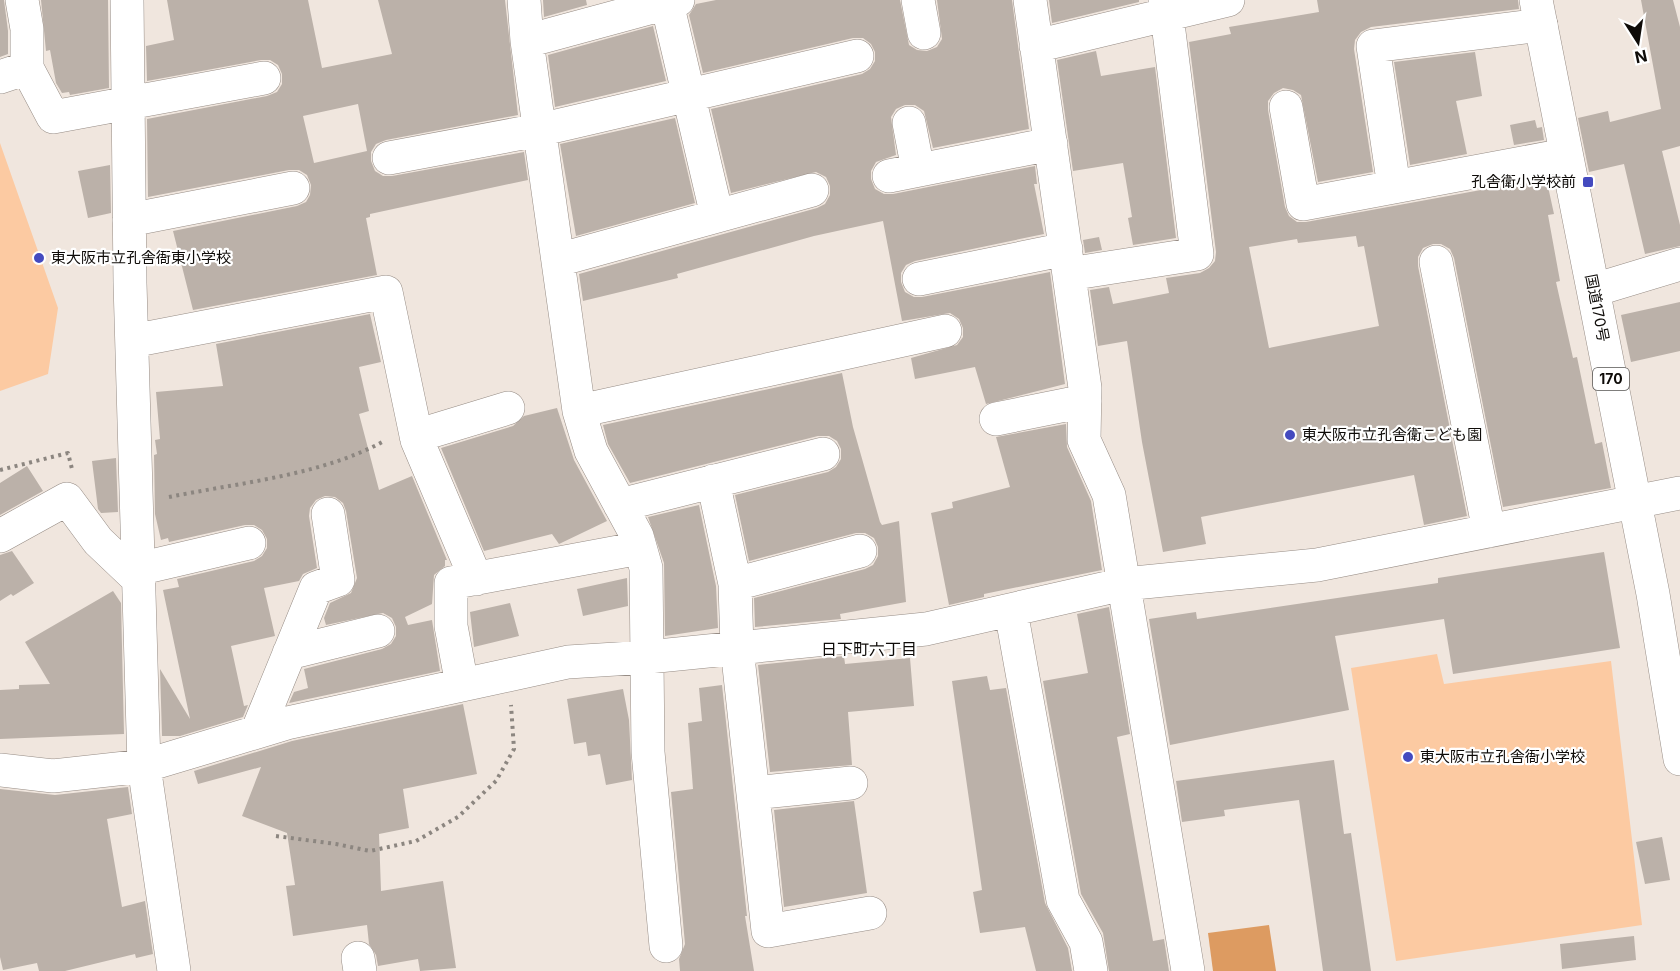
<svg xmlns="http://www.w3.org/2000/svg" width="1680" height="971" font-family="Inter,'Noto Sans JP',sans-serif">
<rect width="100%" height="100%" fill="#f0e6de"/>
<path fill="#fccaa2" d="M 0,143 L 58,308 L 48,374 L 0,391 Z
M 1437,654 L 1444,684 L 1611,661 L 1642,925 L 1396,961 L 1351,668 Z"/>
<path fill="#dd9b61" d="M 1269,925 L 1276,971 L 1213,971 L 1208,933 Z"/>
<path fill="#bbb1a9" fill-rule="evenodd" d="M 0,0 L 4,0 L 8,31 L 8,54 L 0,57 Z
M 41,0 L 108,0 L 109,88 L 70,95 L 69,92 L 62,93 L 56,83 L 50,50 L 46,51 Z
M 167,0 L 308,0 L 322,68 L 392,54 L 378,0 L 505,0 L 518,115 L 386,140 L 376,144 L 371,152 L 371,161 L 375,171 L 383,176 L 392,176 L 524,152 L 528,180 L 370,214 L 370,217 L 366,218 L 377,275 L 193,310 L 173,231 L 297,206 L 306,202 L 310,195 L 311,185 L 307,175 L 299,170 L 289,170 L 148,197 L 147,119 L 267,96 L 277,92 L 282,84 L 282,74 L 278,65 L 270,60 L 261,60 L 147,81 L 146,46 L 174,40 ZM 358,104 L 367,151 L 314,163 L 303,116 Z
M 543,0 L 586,0 L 587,5 L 544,17 Z
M 716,0 L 900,0 L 909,45 L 917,50 L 927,51 L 937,47 L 942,39 L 937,0 L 1012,0 L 1029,129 L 933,148 L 924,111 L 915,105 L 905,105 L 896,109 L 891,117 L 896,155 L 876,162 L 871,171 L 871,179 L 875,189 L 884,194 L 893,194 L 1035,166 L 1037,184 L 1034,184 L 1044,234 L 915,261 L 906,265 L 901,273 L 901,282 L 905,292 L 914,297 L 922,297 L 1050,272 L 1065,384 L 986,404 L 975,367 L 915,379 L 911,358 L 957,345 L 963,337 L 963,328 L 959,319 L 950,313 L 902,321 L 883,221 L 814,236 L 677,274 L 678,278 L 583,301 L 579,274 L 817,208 L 825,204 L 830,195 L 830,186 L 826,177 L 816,172 L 731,193 L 711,109 L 862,74 L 870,69 L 875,61 L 875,52 L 871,44 L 863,38 L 853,38 L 703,73 L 689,15 L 696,4 Z
M 1049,0 L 1139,0 L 1139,2 L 1052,23 Z
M 1317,0 L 1518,0 L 1519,9 L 1371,27 L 1361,32 L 1355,40 L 1354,49 L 1373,172 L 1318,182 L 1301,95 L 1293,90 L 1283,88 L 1274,93 L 1268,101 L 1268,110 L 1285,207 L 1289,216 L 1297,222 L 1306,222 L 1552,177 L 1553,181 L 1547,182 L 1554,214 L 1548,215 L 1560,281 L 1556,282 L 1573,358 L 1577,357 L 1595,444 L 1602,442 L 1611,488 L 1503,507 L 1454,258 L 1450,249 L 1441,244 L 1433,244 L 1423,248 L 1418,257 L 1418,266 L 1467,516 L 1424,525 L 1414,475 L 1201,517 L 1206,544 L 1163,552 L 1142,442 L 1127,341 L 1098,346 L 1090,290 L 1109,287 L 1113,304 L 1169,293 L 1166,278 L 1200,273 L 1209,268 L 1215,261 L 1216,252 L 1189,42 L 1231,34 L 1229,27 L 1319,12 ZM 1356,236 L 1358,247 L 1364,246 L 1379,326 L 1269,348 L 1249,247 L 1297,239 L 1298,243 Z
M 1641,0 L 1673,0 L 1680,27 L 1680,146 L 1662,151 L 1680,225 L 1680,246 L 1645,254 L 1624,164 L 1589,172 L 1578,118 L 1608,111 L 1610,122 L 1661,109 Z
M 653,26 L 666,81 L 555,107 L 548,55 Z
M 1096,51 L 1101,76 L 1155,67 L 1176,238 L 1133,245 L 1128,218 L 1132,217 L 1123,163 L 1073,171 L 1057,60 Z
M 1475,52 L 1482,96 L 1456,101 L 1467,154 L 1410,165 L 1394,62 Z
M 675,118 L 695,203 L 576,236 L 560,144 Z
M 1535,120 L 1537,128 L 1542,127 L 1544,140 L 1514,145 L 1510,125 Z
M 110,165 L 111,213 L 88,218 L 78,171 Z
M 1099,237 L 1102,250 L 1085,253 L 1083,240 Z
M 1680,302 L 1680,351 L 1631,362 L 1621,315 Z
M 370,314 L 381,362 L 359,367 L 369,411 L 359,414 L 379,490 L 412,476 L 447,560 L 445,560 L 445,566 L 434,575 L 432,604 L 405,617 L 408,625 L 432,620 L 440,671 L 289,703 L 294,692 L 308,688 L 304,669 L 382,649 L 391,644 L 396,636 L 396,627 L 392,618 L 383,613 L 326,625 L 324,618 L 330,603 L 351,593 L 357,578 L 346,511 L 343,503 L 335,497 L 325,496 L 316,500 L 310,508 L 309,516 L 317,568 L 303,574 L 299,581 L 264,588 L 275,636 L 231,646 L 244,706 L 248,705 L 243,717 L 180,736 L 162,736 L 160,669 L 190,719 L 163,590 L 179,587 L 177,579 L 254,561 L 262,556 L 267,548 L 267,539 L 262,530 L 254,525 L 245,525 L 169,542 L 168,538 L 161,540 L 155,514 L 154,455 L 157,454 L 155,440 L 160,439 L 156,392 L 223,386 L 216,344 Z
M 842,373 L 853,427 L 880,522 L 882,525 L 899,521 L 906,602 L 840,614 L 841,619 L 755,627 L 754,598 L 865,569 L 873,565 L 878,556 L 878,547 L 874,538 L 865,533 L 856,533 L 749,561 L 735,495 L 828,472 L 836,467 L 841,459 L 841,449 L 837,441 L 829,436 L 818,436 L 630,483 L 608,444 L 603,425 Z
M 557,408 L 574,460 L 607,521 L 559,544 L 552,534 L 484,551 L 441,448 L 513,426 L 524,416 Z
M 1066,424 L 1067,447 L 1091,501 L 1102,570 L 984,594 L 984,597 L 949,605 L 931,513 L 953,508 L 952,502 L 1010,487 L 996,437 Z
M 116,458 L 118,512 L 101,513 L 98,509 L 92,461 Z
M 27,466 L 43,491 L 0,515 L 0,483 Z
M 699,505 L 716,586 L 718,628 L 665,636 L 664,563 L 648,517 Z
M 12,551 L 34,583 L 13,596 L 11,594 L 0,601 L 0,555 Z
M 1604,552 L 1620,648 L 1453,674 L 1444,619 L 1335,636 L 1349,710 L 1170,745 L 1149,619 L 1196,612 L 1197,619 L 1438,583 L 1438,578 Z
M 627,578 L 628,606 L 583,616 L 577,589 Z
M 113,591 L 121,603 L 124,734 L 0,739 L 0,690 L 19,689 L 19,685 L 50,684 L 25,642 Z
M 510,603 L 519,636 L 474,647 L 470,612 Z
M 1109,607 L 1130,734 L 1117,737 L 1153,941 L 1164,939 L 1169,971 L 1109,971 L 1103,933 L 1081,894 L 1043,681 L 1088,673 L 1077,614 Z
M 844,656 L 845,664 L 910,658 L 914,706 L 848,712 L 852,765 L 770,772 L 758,665 Z
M 987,676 L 990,690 L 1006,688 L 1045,903 L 1068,948 L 1072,971 L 1036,971 L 1025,927 L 980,933 L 973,892 L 982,890 L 952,681 Z
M 722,685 L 747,916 L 745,916 L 754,971 L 680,971 L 679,959 L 685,944 L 671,792 L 693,789 L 688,723 L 702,721 L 699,688 Z
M 623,689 L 629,720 L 632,780 L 606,785 L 600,754 L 588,756 L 586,742 L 574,744 L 567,699 Z
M 463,704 L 477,774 L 403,789 L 409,828 L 379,834 L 381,891 L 443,881 L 456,968 L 420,971 L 418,959 L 378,966 L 376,955 L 369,944 L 367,925 L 293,936 L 286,886 L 295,885 L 287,833 L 242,816 L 261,767 L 198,784 L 194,771 L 292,741 Z
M 1334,760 L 1344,834 L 1351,833 L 1371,971 L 1323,971 L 1299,800 L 1224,810 L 1225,816 L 1182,822 L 1176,781 Z
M 128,787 L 132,814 L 107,819 L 122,907 L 145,901 L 153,954 L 136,958 L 135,954 L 65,971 L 39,971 L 37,963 L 3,970 L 0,957 L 0,789 L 55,795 Z
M 854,801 L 867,893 L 784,907 L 774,810 Z
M 1662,837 L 1670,880 L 1645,884 L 1636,842 Z
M 1634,936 L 1636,960 L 1562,969 L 1560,944 Z"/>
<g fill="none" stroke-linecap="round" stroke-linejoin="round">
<g stroke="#968c85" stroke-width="34">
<path id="minor" d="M 127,0 L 130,283 L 144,766 L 174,971
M 524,0 L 527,41 L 579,411 L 591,451 L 637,536 L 646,568 L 648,752 L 666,946
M 918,0 L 924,33
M 1030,0 L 1085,388 L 1084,440 L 1109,495 L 1188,971
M 667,3 L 717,216
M 527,41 L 678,0
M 1036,46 L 1228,0
M 27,68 L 53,117 L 264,78
M 0,77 L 27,68 L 27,29 L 22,0
M 1286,107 L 1303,204 L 1565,155
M 909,123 L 918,170
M 389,158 L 539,130 L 857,56
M 889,176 L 1051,144
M 1394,187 L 1373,46 L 1541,25
M 129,220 L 293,188
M 558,260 L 812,190
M 1436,262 L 1489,531
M 1069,274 L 1197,254 L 1165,0
M 919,279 L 1066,249
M 1594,290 L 1680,264
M 132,341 L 386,292 L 417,440 L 476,579
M 579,411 L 945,331
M 996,419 L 1085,401
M 416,436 L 508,408
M 713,481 L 735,584
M 620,505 L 823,454
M 0,536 L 67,499 L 98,541 L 138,579
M 860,551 L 735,584 L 737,648 L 768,931 L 870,913
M 138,569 L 249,543
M 1011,611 L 1063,900 L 1086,942 L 1091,971
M 289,653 L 378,631
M 462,685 L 451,626 L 451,583 L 640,548
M 257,732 L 316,588 L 338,580 L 328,514
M 0,770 L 53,776 L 144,766 L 287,723 L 568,662 L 648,657 L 926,629 L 1124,584 L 1317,565 L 1680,493
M 753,793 L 851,783
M 358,958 L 360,971"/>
</g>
<g stroke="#968c85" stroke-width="34">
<path id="highway" d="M 1536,0 L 1653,594 L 1680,759"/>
</g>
<path stroke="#8c8680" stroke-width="4" stroke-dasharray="3 4.5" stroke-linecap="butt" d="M 0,470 L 68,453 L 72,469
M 169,497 C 238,483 323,475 384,441
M 276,836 L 336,844 L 370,851 L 416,841 L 458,817 L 496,781 L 514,749 L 511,705"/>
<use href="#minor" stroke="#fff" stroke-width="33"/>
<use href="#highway" stroke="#fff" stroke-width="33"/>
</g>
<g fill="#444abf" stroke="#fff" stroke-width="2">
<rect x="1582" y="176" width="12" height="12" rx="3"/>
<circle cx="39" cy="258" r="6"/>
<circle cx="1290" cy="435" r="6"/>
<circle cx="1408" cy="757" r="6"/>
</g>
<g text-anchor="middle" stroke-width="4.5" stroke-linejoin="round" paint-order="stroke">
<rect fill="#fff" stroke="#565452" stroke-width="1.5" x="1593" y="368" width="36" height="22" rx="4.5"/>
<g font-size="14" font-weight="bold" fill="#0e0b08">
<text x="1611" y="384">170</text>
</g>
<g font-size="15" fill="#0e0b08" stroke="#fff" text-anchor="start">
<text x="1576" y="187" text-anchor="end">孔舎衛小学校前</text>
<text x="51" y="263">東大阪市立孔舎衙東小学校</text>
<text x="1302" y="440">東大阪市立孔舎衛こども園</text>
<text x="1420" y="762">東大阪市立孔舎衙小学校</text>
</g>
<g font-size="15" fill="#0e0b08" stroke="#fff">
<text transform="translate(1597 308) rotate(79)" y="5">国道170号</text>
</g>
<g font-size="16" fill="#0e0b08" stroke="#fff">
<text x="869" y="655">日下町六丁目</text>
</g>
</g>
<g transform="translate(1638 42) rotate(168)" stroke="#ffffff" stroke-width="4.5" paint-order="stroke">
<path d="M0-4.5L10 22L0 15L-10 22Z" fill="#0e0b08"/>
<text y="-9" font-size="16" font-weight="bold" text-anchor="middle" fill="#0e0b08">N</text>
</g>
</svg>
